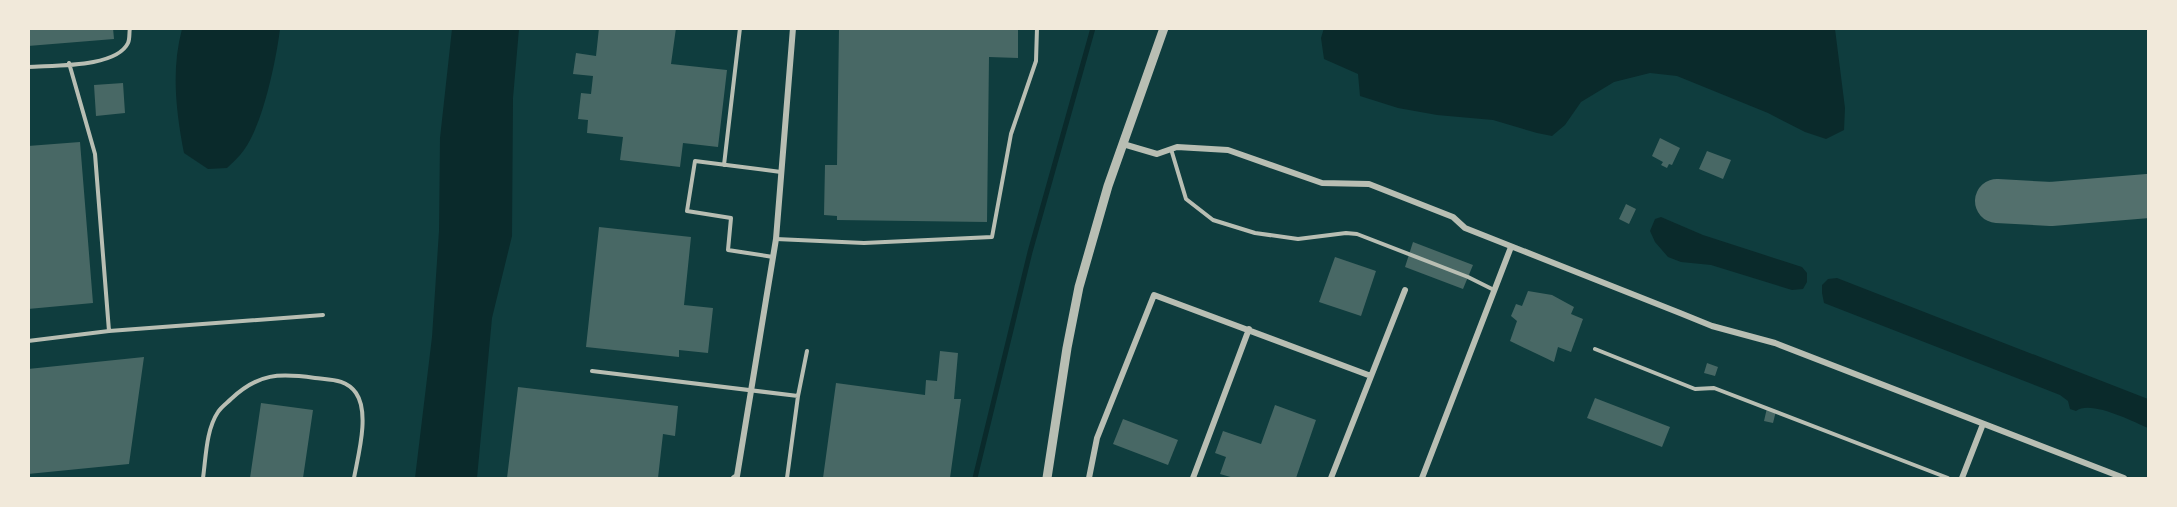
<svg xmlns="http://www.w3.org/2000/svg" width="2177" height="507" font-family="'DM Sans',sans-serif">
<rect width="100%" height="100%" fill="#0f3d3e"/>
<path fill="#0a2a2b" d="M 1324,28 L 1835,29 L 1845,108 L 1844,130 L 1826,139 L 1805,132 L 1768,113 L 1677,76 L 1650,73 L 1614,82 L 1581,102 L 1565,125 L 1552,136 L 1537,133 L 1493,120 L 1437,115 L 1398,108 L 1360,96 L 1358,74 L 1324,59 L 1321,38 Z
M 182,29 L 280,29 C 276,61 263,124 244,150 C 239,157 233,162 227,168 L 208,169 L 184,153 C 176,111 171,70 182,29 Z
M 452,29 L 519,29 L 513,98 L 512,236 L 492,318 L 477,478 L 415,478 L 432,337 L 439,231 L 440,138 Z
M 1661,217 L 1703,235 L 1802,267 L 1807,273 L 1807,282 L 1803,289 L 1792,290 L 1711,265 L 1681,262 L 1668,257 L 1655,242 L 1650,231 L 1655,219 Z
M 1837,278 L 2148,399 L 2148,428 C 2131,421 2091,400 2076,411 L 2070,409 L 2068,401 L 2060,395 L 1824,303 L 1822,293 L 1822,285 L 1828,279 Z"/>
<g fill="none" stroke-linecap="round" stroke-linejoin="round">
<path stroke="#0a2a2b" stroke-width="5" d="M 975,478 L 1030,252 L 1093,28"/>
<path stroke="#53706d" stroke-width="44" d="M 1997,201 L 2051,204 L 2148,196"/>
</g>
<path fill="#486865" d="M 28,28 L 113,28 L 114,39 L 28,46 Z
M 599,28 L 676,28 L 671,64 L 727,70 L 718,147 L 683,143 L 680,167 L 620,160 L 623,137 L 587,133 L 588,120 L 578,119 L 581,93 L 591,94 L 593,76 L 573,74 L 576,53 L 596,56 Z
M 839,28 L 1018,28 L 1018,58 L 989,57 L 987,222 L 837,220 L 837,216 L 824,215 L 825,165 L 837,165 Z
M 123,83 L 125,113 L 96,116 L 94,85 Z
M 1660,138 L 1680,148 L 1672,165 L 1669,164 L 1667,168 L 1661,165 L 1663,162 L 1652,156 Z
M 80,142 L 93,303 L 28,309 L 28,146 Z
M 1707,151 L 1731,160 L 1723,179 L 1699,169 Z
M 1626,204 L 1636,209 L 1629,224 L 1619,219 Z
M 599,227 L 691,237 L 684,305 L 713,308 L 708,353 L 679,350 L 679,357 L 586,347 Z
M 1413,242 L 1473,265 L 1463,289 L 1405,267 Z
M 1335,257 L 1376,271 L 1361,316 L 1319,302 Z
M 1528,291 L 1552,295 L 1574,307 L 1571,314 L 1583,319 L 1571,352 L 1558,347 L 1554,362 L 1510,341 L 1517,321 L 1511,316 L 1516,304 L 1522,306 Z
M 940,351 L 958,353 L 954,399 L 961,399 L 950,478 L 823,478 L 836,383 L 925,395 L 926,380 L 937,381 Z
M 144,357 L 129,464 L 28,474 L 28,369 Z
M 1707,363 L 1718,367 L 1715,376 L 1704,373 Z
M 518,387 L 678,406 L 675,436 L 663,434 L 658,478 L 507,478 Z
M 1595,398 L 1670,427 L 1662,447 L 1587,418 Z
M 261,403 L 313,410 L 303,478 L 250,478 Z
M 1275,405 L 1316,420 L 1296,478 L 1234,478 L 1220,474 L 1226,457 L 1215,453 L 1223,431 L 1261,444 Z
M 1767,408 L 1776,411 L 1773,423 L 1764,421 Z
M 1123,419 L 1178,440 L 1168,465 L 1113,444 Z"/>
<g fill="none" stroke-linecap="round" stroke-linejoin="round">
<path stroke="#b8beb3" stroke-width="4" d="M 69,63 L 95,154 L 109,331 L 323,315
M 28,67 C 53,65 116,68 128,43 C 130,39 129,32 130,28
M 1171,149 L 1186,199 L 1213,220 L 1255,233 L 1298,239 L 1346,233 L 1357,234 L 1468,277 L 1494,290
M 724,165 L 740,28
M 776,239 L 864,243 L 992,237 L 1011,134 L 1036,61 L 1037,28
M 773,257 L 728,250 L 731,218 L 687,211 L 695,161 L 781,172
M 28,341 L 109,331
M 1595,349 L 1695,389 L 1714,388 L 1948,478
M 592,371 L 798,396 L 787,478
M 798,396 L 807,351
M 203,478 C 206,457 206,430 218,412 C 221,407 227,403 231,399 C 259,373 279,373 315,378 C 331,380 346,379 356,393 C 370,413 358,456 354,478"/>
<path stroke="#b8beb3" stroke-width="6" d="M 1123,144 L 1157,154 L 1177,147 L 1228,150 L 1322,183 L 1369,184 L 1453,217 L 1465,228 L 1680,313 L 1712,326 L 1775,343 L 2124,478
M 734,478 L 737,476 L 776,239 L 793,28
M 1089,478 L 1097,438 L 1154,295 L 1371,376
M 1193,478 L 1249,329
M 1331,478 L 1405,290
M 1422,478 L 1511,247
M 1962,478 L 1983,424"/>
<path stroke="#b8beb3" stroke-width="9" d="M 1047,478 L 1067,348 L 1079,287 L 1108,186 L 1164,28"/>
</g>
<rect width="2177" height="507" fill="none" stroke="#f1e9da" stroke-width="60"/>
</svg>
